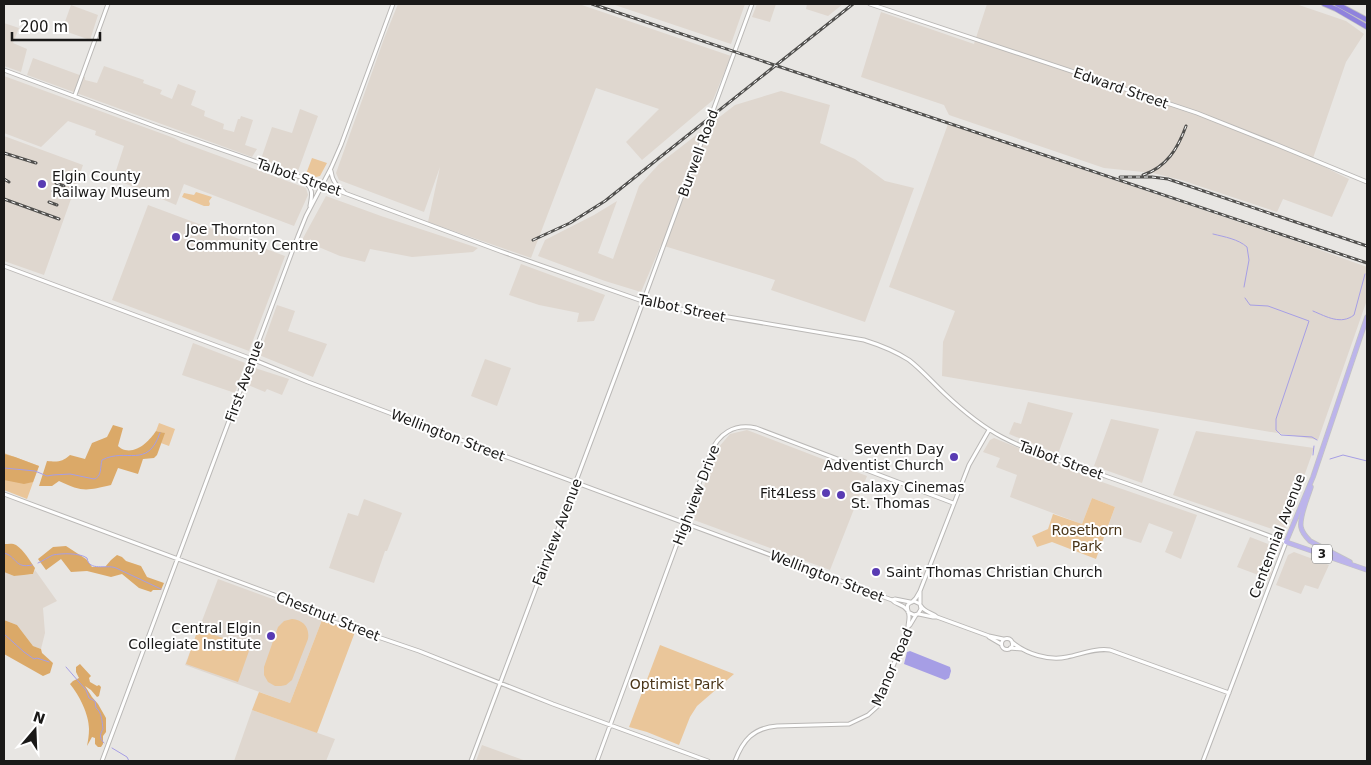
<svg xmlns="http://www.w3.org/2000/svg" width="1371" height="765" font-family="'DejaVu Sans',sans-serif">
<rect width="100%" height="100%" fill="#e8e6e3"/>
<path fill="#dfd7cf" d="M 398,4 L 579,4 L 731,56 L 713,100 L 642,160 L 626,142 L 659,109 L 596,88 L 531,258 L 428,222 L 440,167 L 424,212 L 339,180 L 336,173 L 385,36 Z
M 612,4 L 745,4 L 731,44 Z
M 757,4 L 776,4 L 770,22 L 752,17 Z
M 807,4 L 843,4 L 828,16 L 806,9 Z
M 987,4 L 1296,4 L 1346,21 L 1364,34 L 1346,62 L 1312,161 L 1349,179 L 1332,217 L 1283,199 L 1277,212 L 1181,180 L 1153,173 L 1104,168 L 949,115 L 944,105 L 861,77 L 881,12 L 974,44 Z
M 71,5 L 98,15 L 90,40 L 62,30 Z
M 4,23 L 19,28 L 13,43 L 27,49 L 21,72 L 4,66 Z
M 33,58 L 85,77 L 85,80 L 97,83 L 104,66 L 144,80 L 143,83 L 162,90 L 160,94 L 172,99 L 178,84 L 196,91 L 191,105 L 205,111 L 204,116 L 224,124 L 223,129 L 234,132 L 238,119 L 240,119 L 241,116 L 253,120 L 245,145 L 257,149 L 252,157 L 27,75 Z
M 4,76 L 174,138 L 181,142 L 306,188 L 308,195 L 294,226 L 184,184 L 176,205 L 117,180 L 114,177 L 124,146 L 95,135 L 96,131 L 68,121 L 41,147 L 4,133 Z
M 781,91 L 830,105 L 820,143 L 855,159 L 885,181 L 914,188 L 865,322 L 771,290 L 775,280 L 661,245 L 641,292 L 605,281 L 538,256 L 545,240 L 594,215 L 617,201 L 598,253 L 613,259 L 639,186 L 659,164 L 735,105 Z
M 300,109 L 318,116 L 298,171 L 296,172 L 261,159 L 272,127 L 292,133 Z
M 948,124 L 1295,241 L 1367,267 L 1367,300 L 1318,440 L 942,376 L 943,342 L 955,311 L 889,287 Z
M 4,136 L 83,165 L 44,275 L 4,261 Z
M 326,196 L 381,216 L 478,248 L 473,252 L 412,257 L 370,249 L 365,262 L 340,256 L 302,240 Z
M 148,205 L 285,256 L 249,351 L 112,300 Z
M 521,264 L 605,295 L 594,321 L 577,322 L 579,313 L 539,305 L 509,295 Z
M 277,305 L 295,311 L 288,331 L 327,344 L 313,377 L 259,355 Z
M 193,343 L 245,363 L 235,393 L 182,375 Z
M 485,359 L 511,368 L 497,406 L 471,396 Z
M 255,368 L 289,379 L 282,395 L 267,389 L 265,392 L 248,385 Z
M 1028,402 L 1073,413 L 1058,454 L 1009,434 L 1014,422 L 1021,424 Z
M 1111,419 L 1159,429 L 1142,483 L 1094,466 Z
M 747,430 L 867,476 L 830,570 L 694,520 L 693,516 L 718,448 L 730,434 Z
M 1196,431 L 1314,448 L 1286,528 L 1278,531 L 1173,495 Z
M 994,438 L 1099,481 L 1197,515 L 1181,559 L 1165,552 L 1173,532 L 1149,523 L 1141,543 L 1106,532 L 1115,507 L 1092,498 L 1082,524 L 1010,497 L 1017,475 L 996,467 L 1000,458 L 983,452 L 990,440 Z
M 364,499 L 402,513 L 387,551 L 385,551 L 374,583 L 329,568 L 348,513 L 358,516 Z
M 1250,537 L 1273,546 L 1277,553 L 1269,579 L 1237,567 Z
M 1294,552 L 1329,565 L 1318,589 L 1305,585 L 1301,594 L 1276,585 L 1288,555 Z
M 35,570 L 57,601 L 43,608 L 45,633 L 41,649 L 33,646 L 17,625 L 4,620 L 4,572 L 14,576 L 23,574 L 30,575 L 33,574 Z
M 218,579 L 311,613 L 322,620 L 290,703 L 185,665 Z
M 252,710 L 335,739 L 326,761 L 234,761 Z
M 482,745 L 526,761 L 476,761 Z"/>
<path fill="#eac69a" d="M 312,158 L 327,163 L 320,176 L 316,177 L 306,174 Z
M 196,192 L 212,197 L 209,201 L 210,204 L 209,206 L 204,206 L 182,197 L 184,193 L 194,195 Z
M 159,423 L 175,429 L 169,446 L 161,443 L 164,433 L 156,431 Z
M 4,453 L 39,466 L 27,499 L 4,490 Z
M 1092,498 L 1115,507 L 1096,559 L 1052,542 L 1037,547 L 1032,536 L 1048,529 L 1053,514 L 1082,524 Z
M 292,619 C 303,620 310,627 308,639 L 292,680 L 286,685 L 281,686 L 275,686 L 268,682 L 264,675 L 264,667 L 278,627 L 284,621 Z
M 322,620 L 355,632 L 317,733 L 252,710 L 259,692 L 290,703 Z
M 198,629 L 250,648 L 238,682 L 186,664 Z
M 660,645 L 734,674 L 697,706 L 690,717 L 679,745 L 647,732 L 629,727 Z"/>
<path fill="#dba968" d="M 113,425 L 123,428 L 118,446 C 119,447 123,450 125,450 C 138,453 150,440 156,431 L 165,433 L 157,455 L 154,458 L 143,459 L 138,474 L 118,468 L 111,485 C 86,491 82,492 59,481 L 52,486 L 39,486 L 47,461 C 58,462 62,462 70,455 L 85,459 L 92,443 L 107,437 Z
M 4,454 L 15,457 L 39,466 L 33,482 L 24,484 L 4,480 Z
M 4,544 C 8,544 13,543 16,545 C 24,550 30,561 35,568 L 33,574 L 14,576 L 4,572 Z
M 66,546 L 86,559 L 92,567 L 105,567 L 111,560 L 117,555 L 122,557 L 126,561 L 141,566 L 147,577 L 164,583 L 161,590 L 153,590 L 151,592 L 139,588 L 122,574 L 111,577 L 87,571 L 71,572 L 61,559 L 46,570 L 38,559 L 53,547 Z
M 4,620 L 17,625 L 33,646 L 41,649 L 42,653 L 53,663 L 50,673 L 43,676 L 4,654 Z
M 80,664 L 91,676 L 89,678 L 90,682 L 97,686 L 99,685 L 101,687 L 99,696 L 97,697 L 91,690 L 85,686 L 92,697 L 98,704 L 106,718 L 106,732 L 103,736 L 103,744 L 101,747 L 98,747 L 95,744 L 95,738 L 92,737 L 87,746 C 88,741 89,735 89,729 C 89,714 79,695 70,684 L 73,681 L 79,678 L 76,672 L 76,667 Z"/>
<path fill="#a69ee5" d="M 910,651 L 950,667 L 951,671 L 949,678 L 945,680 L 904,664 L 907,652 Z"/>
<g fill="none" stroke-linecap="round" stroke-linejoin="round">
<path stroke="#a69ee5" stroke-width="1" d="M 1213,234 C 1225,237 1238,239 1247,247 L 1249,260 L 1244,287
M 1245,298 L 1250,305 L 1268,306 L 1309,321 L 1276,419 L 1276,430 L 1281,435 L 1312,437 L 1317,440
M 1313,311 C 1327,317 1341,325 1354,315 L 1365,274
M 1313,455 L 1314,446
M 1330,459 L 1343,455 L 1367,461
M 4,468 L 35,471 L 47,476 L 53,475 L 70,474 L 94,479 C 102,477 100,467 102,460 C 127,447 147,470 160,433
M 4,553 C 17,556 14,569 32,565
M 38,563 C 43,561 48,557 53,555 C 62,553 80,553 87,558 C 89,572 106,564 116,568 L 161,589
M 4,634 L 24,652 L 34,659 L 37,658 L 49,662
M 66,667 L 86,690 L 89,698 L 95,701 L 96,708 C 102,712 102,722 103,729 C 100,734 99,738 104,743
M 112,748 L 127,757 L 129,761"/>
<g stroke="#bab8b6" stroke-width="5">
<path id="secondary" d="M 870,4 L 1197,113 L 1275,144 L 1367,182
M 4,70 L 157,127 L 323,185 L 500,251 L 651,304 L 864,340 C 880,345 895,351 909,360 C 922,370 933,383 945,394 C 962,410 981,426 1002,437 C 1036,455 1073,464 1108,477 C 1168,498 1227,520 1286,542 L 1203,761
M 75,95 L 108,4
M 331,171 C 332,181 337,186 344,192
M 304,181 C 314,190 312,194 310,206
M 4,266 L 252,359 L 308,382 L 453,437 L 892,600 C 896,605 903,604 907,610
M 4,494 L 312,609 L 331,621 L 419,651 L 553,704 L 708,761
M 892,600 L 895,599 L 910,602
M 912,602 L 916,598 L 920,591 L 969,465 L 989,430
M 920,603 L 920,591
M 921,606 C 925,613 932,612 937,617 L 989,636 L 1003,639
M 919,614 L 933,617 L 937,617
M 908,627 C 908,624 909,621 909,618 C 910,610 902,605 914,601 L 920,604 L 921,609 L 918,614 L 914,615 L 908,612
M 989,637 L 1001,644
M1001.5 644a5.5 5.5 0 1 1 11 0a5.5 5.5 0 1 1-11 0Z
M 1012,642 C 1026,654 1049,661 1067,657 C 1082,654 1095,648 1110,650 L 1229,693
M 1010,648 L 1022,649
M 102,761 L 298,236 L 306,216 L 331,168 L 341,145 L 393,4
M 471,761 L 632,332 L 752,4
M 597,761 L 710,454 C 718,434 734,423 756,428 L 953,503
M 735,761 C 743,740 753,728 777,726 L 849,724 L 868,715 L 878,706 L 908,627 L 910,625 L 916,615"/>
</g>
<g stroke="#c3c3c3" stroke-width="5.5">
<path id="primary" d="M 1367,317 L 1313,477 L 1286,542 L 1367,570
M 1311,487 C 1308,497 1299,517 1301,527 C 1302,533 1306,537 1310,541 L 1350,562"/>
</g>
<g stroke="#c3c3c3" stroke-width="6">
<path id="highway" d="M 1324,4 L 1336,9 L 1367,27
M 1337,4 L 1367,20"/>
</g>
<use href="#secondary" stroke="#fff" stroke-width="3"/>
<use href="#primary" stroke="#bcb4eb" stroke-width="4"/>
<use href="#highway" stroke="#8f82dd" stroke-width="4.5"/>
<g stroke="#51504e" stroke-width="3">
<path id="rail" d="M 592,4 L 1367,263
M 4,153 L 36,163
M 59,174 L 67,177
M 1143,175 C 1167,167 1178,148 1186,126
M 1120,177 L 1152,177 L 1168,179 L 1367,246
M 4,179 L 9,182
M 56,183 L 64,186
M 53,191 L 61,194
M 4,199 L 59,219
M 49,202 L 57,205
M 533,240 L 570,223 L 605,201 L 853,4"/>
</g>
<use href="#rail" stroke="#fff" stroke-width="1" stroke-dasharray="4" stroke-linecap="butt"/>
</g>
<g fill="#593bb3" stroke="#fff" stroke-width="2">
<circle cx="42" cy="184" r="5"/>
<circle cx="176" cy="237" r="5"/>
<circle cx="954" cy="457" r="5"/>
<circle cx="826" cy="493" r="5"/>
<circle cx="841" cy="495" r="5"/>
<circle cx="876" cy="572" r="5"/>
<circle cx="271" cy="636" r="5"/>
</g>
<g text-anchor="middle" stroke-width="4" stroke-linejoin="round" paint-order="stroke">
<rect fill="#fff" stroke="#5f5e5d" stroke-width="1" x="1312" y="544.5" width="20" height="19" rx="4"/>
<g font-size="12" font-weight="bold" fill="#1a1918">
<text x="1322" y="558">3</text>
</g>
<g font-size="14" fill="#1a1918" stroke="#fff">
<text transform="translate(1121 88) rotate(19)" y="5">Edward Street</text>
<text transform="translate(698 153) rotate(-70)" y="5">Burwell Road</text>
<text transform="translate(299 177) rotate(19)" y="5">Talbot Street</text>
<text transform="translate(682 308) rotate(12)" y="5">Talbot Street</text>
<text transform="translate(244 381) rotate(-70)" y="5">First Avenue</text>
<text transform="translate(448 435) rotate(21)" y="5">Wellington Street</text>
<text transform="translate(1061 460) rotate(20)" y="5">Talbot Street</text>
<text transform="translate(696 495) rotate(-69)" y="5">Highview Drive</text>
<text transform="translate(557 532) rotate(-69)" y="5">Fairview Avenue</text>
<text transform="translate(1277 536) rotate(-69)" y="5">Centennial Avenue</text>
<text transform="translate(827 576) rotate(21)" y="5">Wellington Street</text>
<text transform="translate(328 616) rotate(22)" y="5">Chestnut Street</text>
<text transform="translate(892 667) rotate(-67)" y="5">Manor Road</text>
</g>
<g font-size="14" fill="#1a1918" stroke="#fff" text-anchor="start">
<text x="52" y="181">Elgin County<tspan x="52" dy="16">Railway Museum</tspan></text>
<text x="186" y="234">Joe Thornton<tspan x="186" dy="16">Community Centre</tspan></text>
<text x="944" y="454" text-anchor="end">Seventh Day<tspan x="944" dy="16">Adventist Church</tspan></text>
<text x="851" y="492">Galaxy Cinemas<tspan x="851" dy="16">St. Thomas</tspan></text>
<text x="816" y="498" text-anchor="end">Fit4Less</text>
<text x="886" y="577">Saint Thomas Christian Church</text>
<text x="261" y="633" text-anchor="end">Central Elgin<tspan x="261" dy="16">Collegiate Institute</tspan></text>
</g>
<g font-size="14" fill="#493417" stroke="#fff">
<text x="1087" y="535">Rosethorn<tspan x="1087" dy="16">Park</tspan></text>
<text x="677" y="689">Optimist Park</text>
</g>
</g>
<rect width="1371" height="765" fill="none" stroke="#1a1918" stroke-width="10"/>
<g transform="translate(35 730) rotate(19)" stroke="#ffffff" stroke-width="4" paint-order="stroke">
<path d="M0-4L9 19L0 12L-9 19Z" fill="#1a1918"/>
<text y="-8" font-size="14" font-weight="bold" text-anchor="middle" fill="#1a1918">N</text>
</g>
<path d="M12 32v8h88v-8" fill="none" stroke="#1a1918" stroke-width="2.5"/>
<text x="20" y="32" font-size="15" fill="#1a1918" stroke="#ffffff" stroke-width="4" paint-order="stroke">200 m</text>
</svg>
